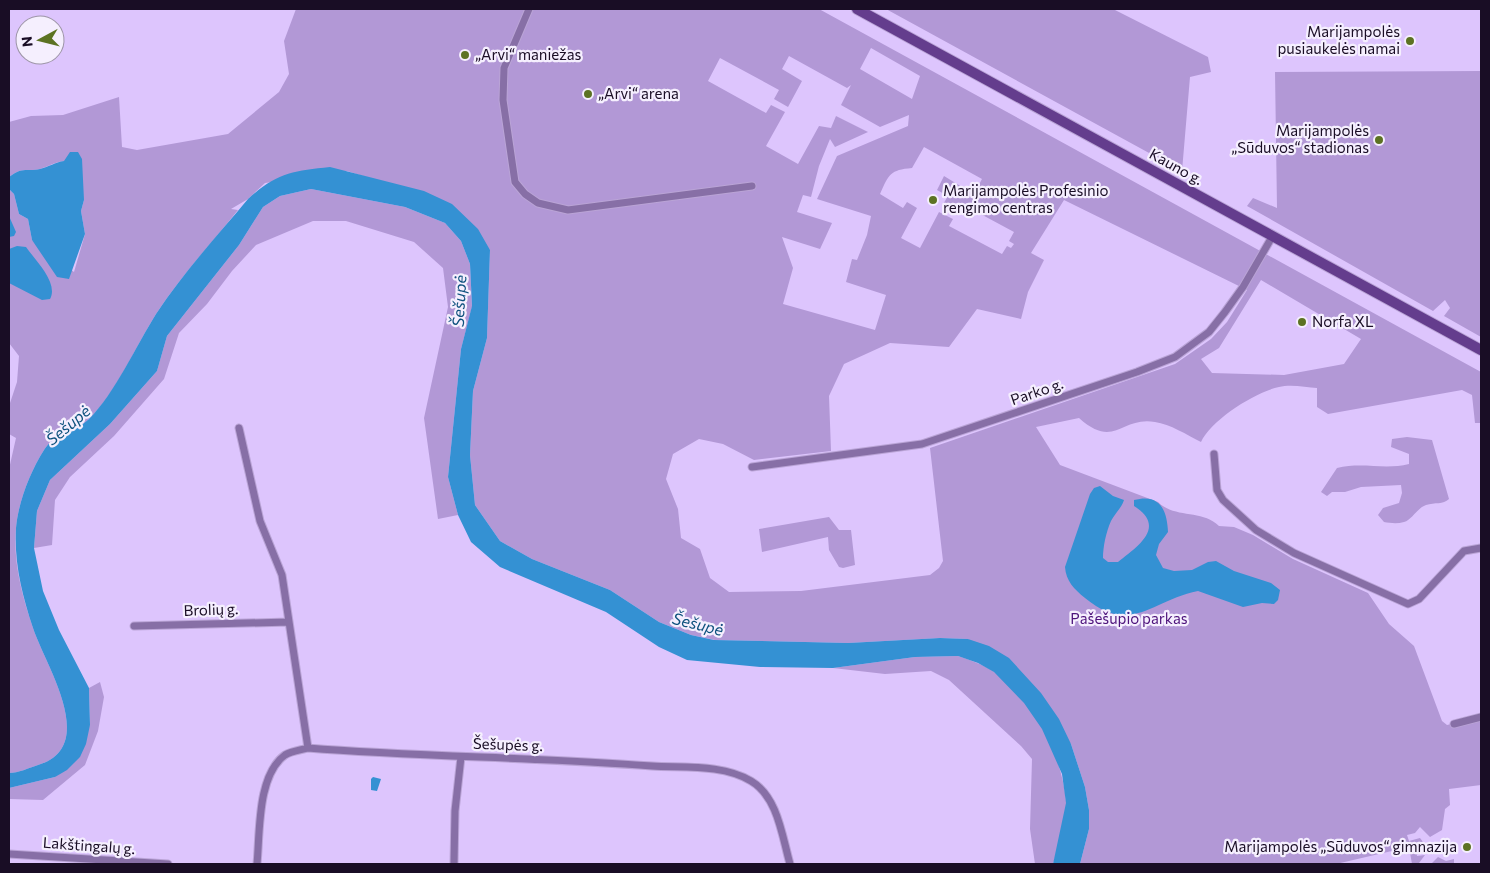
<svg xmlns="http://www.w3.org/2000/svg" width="1490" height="873" font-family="Commissioner,sans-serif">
<rect width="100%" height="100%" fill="#ddc5fd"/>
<path fill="#b298d6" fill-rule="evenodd" d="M 296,9 L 819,9 L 1481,372 L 1481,423 L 1475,423 L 1472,395 L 1462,390 L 1328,414 L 1317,407 L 1317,388 C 1306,387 1290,384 1279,387 C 1255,392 1211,420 1201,442 C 1187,435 1170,424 1155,422 C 1121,416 1115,450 1079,418 L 1036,427 L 1060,465 L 1158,502 C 1175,519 1202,509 1219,526 L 1234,527 L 1253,535 L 1293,559 L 1368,593 L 1389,624 L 1414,646 L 1442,721 L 1447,725 L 1481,717 L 1481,785 L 1449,789 L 1450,805 L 1445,809 L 1442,830 L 1430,837 L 1420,827 L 1415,833 L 1407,835 L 1409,841 L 1420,838 L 1423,842 L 1415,844 L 1417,856 L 1425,855 L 1419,863 L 1421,864 L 1412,864 L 1409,847 L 1336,864 L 1080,864 L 1089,829 L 1089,810 L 1085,787 L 1071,744 L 968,639 L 940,638 L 848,643 L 715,640 L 691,635 L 659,622 L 610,590 L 532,559 L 500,541 L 475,505 L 470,455 L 473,391 L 487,338 L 490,250 L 379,181 L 347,171 L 265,183 L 248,199 L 231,209 L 238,210 C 211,244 180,277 156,314 C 136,346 116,393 89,419 C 75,432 54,434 44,450 C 30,472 18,503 16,528 C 13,563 22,595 33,628 C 45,665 100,746 38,765 C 29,768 18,773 9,773 L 9,469 L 16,438 L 9,434 L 9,406 L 17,382 L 19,356 L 9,343 L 9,189 L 14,194 L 19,214 L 28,219 L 32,240 L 74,272 L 85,234 L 81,211 L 84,200 L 64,161 C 55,162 49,166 40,169 C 27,172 23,166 9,177 L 9,122 L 31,116 L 63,115 L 119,97 L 122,147 L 137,150 L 228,134 L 279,92 L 289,74 L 284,41 ZM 871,48 L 920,76 L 912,99 L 860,69 ZM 789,56 L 847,88 L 851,85 L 841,105 L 880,127 L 909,115 L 908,126 L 837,156 L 817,199 L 871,216 L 867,235 L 857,260 L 852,259 L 846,282 L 886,295 L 875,330 L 783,304 L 793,268 L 782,237 L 820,249 L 832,223 L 797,212 L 803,195 L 811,197 L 819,166 L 830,139 L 835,147 L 868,132 L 836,116 L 831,128 L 819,126 L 798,164 L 766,146 L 785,112 L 771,105 L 766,113 L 708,81 L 720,58 L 779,90 L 774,99 L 788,107 L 802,81 L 782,69 ZM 924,147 L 982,179 L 975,192 L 963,186 L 962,187 L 944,176 L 937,190 L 948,196 L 942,206 L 956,214 L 962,204 L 1014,232 L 1009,241 L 1014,244 L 1011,248 L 1007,246 L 1002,254 L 949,226 L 953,219 L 939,212 L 920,248 L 901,238 L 917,208 L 907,202 L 903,208 L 880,194 C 889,174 890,170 912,168 ZM 1064,200 L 1247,290 L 1227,322 L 1211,339 L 1175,364 L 930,448 L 943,561 L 939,568 L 930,575 L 801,591 L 729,592 L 710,578 L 700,549 L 681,538 L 678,509 L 666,479 L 673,454 L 699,439 L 723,444 L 754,460 L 831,451 L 829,396 L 844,364 L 890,343 L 949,347 L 977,309 L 1021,319 L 1028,292 L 1044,260 L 1031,253 ZM 1261,280 L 1361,339 L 1344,364 L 1284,375 L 1212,373 L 1201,359 L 1219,348 Z
M 886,9 L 1113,9 L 1208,57 L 1211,72 L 1190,77 L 1182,171 Z
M 1481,71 L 1481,337 L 1444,316 L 1450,308 L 1445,300 L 1433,311 L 1247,206 L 1253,198 L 1277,208 L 1275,72 Z
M 311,189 L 405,207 L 445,223 L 461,241 L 470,264 L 472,307 L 461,349 L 448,477 L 458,515 L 438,519 L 424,418 L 448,307 L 443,268 L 414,242 L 346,221 L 313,221 L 256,245 L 232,271 L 207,304 L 179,333 L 164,379 L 114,436 L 70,477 L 55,500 L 52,545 L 34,548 L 37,511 L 50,480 L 110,424 L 157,371 L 167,336 L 239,245 L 263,207 L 280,196 Z
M 1407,437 L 1432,440 L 1449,499 C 1443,505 1435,502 1426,505 C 1417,508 1412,520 1404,522 C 1397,524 1390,523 1384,522 L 1378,515 L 1383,508 L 1399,503 L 1402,493 L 1401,485 L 1361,487 L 1345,492 L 1332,492 L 1327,496 L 1321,492 L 1337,468 C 1362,462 1385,470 1409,464 L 1409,454 L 1391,447 L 1392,439 Z
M 829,517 L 839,530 L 851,530 L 855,565 L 843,568 L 839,567 L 829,550 L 828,537 L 762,552 L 759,529 Z
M 958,656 C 970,660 982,664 993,671 C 1032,698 1062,754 1066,801 C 1067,816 1058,849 1053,864 L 1035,864 L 1030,829 L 1032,759 L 1021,746 L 949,680 L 931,671 L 885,674 L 833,668 L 915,657 Z
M 100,682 L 104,697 L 98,731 L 85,765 L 43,800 L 9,799 L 9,788 L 55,777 L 90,725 L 89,688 Z
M 1438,857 L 1446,861 L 1454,859 L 1454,864 L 1431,864 Z"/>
<path fill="#3491d3" d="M 70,152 L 78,152 L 82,159 L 84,200 L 81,211 L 85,234 L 69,279 L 57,277 L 32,240 L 28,219 L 19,214 L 14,194 L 9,189 L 9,177 C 23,166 27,172 40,169 C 49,167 55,162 64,161 Z
M 330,167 L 424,191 L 452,204 L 478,229 L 490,250 L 487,338 L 473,391 L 470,455 L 475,505 L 500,541 L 532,559 L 610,590 L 659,622 L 691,635 L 714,640 L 848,643 L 940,638 L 968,639 L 989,646 L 1009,658 L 1041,693 L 1059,719 L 1071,744 L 1085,787 L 1089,810 L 1089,829 L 1080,864 L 1053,864 L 1066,803 L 1062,774 L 1042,729 L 1024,703 L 994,672 L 978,663 L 958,656 L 915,657 L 833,668 L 760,667 L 687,660 L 659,647 L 606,612 L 500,567 L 471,542 L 458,515 L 448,477 L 461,349 L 472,306 L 470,264 L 461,241 L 445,223 L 405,207 L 311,189 L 280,196 L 263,207 L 239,245 L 167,336 L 157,371 L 110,424 L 50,480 L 37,511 L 34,548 L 43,591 L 59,630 L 89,688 L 90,725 L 86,744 L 80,757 L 67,770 L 55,777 L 9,788 L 9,773 C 18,773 29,768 38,765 C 100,746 45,665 33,628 C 22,595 14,563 16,528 C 18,503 30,472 44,450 C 54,434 75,432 89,419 C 115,393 136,346 156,314 C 183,273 217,236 248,199 C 276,173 293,171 330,167 Z
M 9,216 L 16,232 L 14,236 L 9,237 Z
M 17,246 L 26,247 C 35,260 59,283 50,299 L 42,300 L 9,283 L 9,249 Z
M 1100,486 L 1113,496 L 1124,500 C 1121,509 1115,513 1111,521 C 1106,532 1103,547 1103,558 L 1108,562 L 1118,562 C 1138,546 1167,527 1134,506 L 1134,500 C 1160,493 1167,510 1168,532 L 1159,544 L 1156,555 L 1163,568 L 1174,571 L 1192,570 L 1208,562 L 1216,561 L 1234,571 L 1271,583 L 1280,590 L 1278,600 L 1274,604 L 1262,603 L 1243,607 L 1198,591 C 1152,600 1131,636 1085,598 C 1074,589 1066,581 1065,567 L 1090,494 L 1094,488 Z
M 373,777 L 381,779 L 377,791 L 371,790 L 371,779 Z"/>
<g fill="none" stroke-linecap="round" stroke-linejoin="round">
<g stroke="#baa4d6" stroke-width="9">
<path id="street" d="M 529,9 L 504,68 L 503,100 L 515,182 L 525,194 L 538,203 L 568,210 L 752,186
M 239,428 L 260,521 L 282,575 L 308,748
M 1214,454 L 1217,490 L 1223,500 L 1256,530 L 1294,553 L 1408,604 L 1419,599 L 1464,551 L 1481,548
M 752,467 L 922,444 L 1137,372 L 1175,357 L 1209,332 L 1225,312 L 1243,287 L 1272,237
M 134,626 L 289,622
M 1454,724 L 1481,717
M 9,854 L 168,864
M 257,864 C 260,833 257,775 285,755 C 291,751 301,750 308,748 C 422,757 537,757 652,766 C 684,768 723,764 751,781 C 778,797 782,836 790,864
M 454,864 L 455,811 L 461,757"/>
</g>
<g stroke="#baa4d6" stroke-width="12">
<path id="secondary" d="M 857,9 L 1481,350"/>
</g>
<use href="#street" stroke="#876fa6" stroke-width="7"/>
<use href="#secondary" stroke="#643d8d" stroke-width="10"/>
</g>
<g fill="#5c7223" stroke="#f5effe" stroke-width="2">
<circle cx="1410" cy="41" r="5"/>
<circle cx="465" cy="55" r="5"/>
<circle cx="588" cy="94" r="5"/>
<circle cx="1379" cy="140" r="5"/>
<circle cx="933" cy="200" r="5"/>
<circle cx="1302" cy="322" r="5"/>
<circle cx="1467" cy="847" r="5"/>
</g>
<g text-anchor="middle" stroke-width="4.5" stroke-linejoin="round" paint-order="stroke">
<g font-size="15" fill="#190d25" stroke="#f5effe" text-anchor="start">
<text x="1400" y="37" text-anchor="end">Marijampolės<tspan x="1400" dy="17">pusiaukelės namai</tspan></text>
<text x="475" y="60">„Arvi“ maniežas</text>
<text x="598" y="99">„Arvi“ arena</text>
<text x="1369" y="136" text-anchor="end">Marijampolės<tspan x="1369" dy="17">„Sūduvos“ stadionas</tspan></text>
<text x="943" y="196">Marijampolės Profesinio<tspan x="943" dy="17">rengimo centras</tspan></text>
<text x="1312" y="327">Norfa XL</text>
<text x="1457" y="852" text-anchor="end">Marijampolės „Sūduvos“ gimnazija</text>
</g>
<g font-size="15" fill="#190d25" stroke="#f5effe">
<text transform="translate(1176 167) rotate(29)" y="5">Kauno g.</text>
<text transform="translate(1037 392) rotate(-19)" y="5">Parko g.</text>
<text transform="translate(211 610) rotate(-2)" y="5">Brolių g.</text>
<text transform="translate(508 745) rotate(2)" y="5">Šešupės g.</text>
<text transform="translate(89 846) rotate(4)" y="5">Lakštingalų g.</text>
</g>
<g font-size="15" fill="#4d137b" stroke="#f5effe">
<text x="1129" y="624">Pašešupio parkas</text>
</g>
<g font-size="16" font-style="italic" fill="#0d517d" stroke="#f5effe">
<text transform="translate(459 301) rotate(-87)" y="6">Šešupė</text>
<text transform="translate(68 425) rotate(-40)" y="6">Šešupė</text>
<text transform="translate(698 624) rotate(14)" y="6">Šešupė</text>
</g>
</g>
<rect width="1490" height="873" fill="none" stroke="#190d25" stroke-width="20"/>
<g transform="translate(40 40) rotate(263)"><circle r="24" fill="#f5effe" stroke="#9d95a7"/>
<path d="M0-4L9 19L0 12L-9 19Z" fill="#5c7223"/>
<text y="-8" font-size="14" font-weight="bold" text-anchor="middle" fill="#190d25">N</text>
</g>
</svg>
